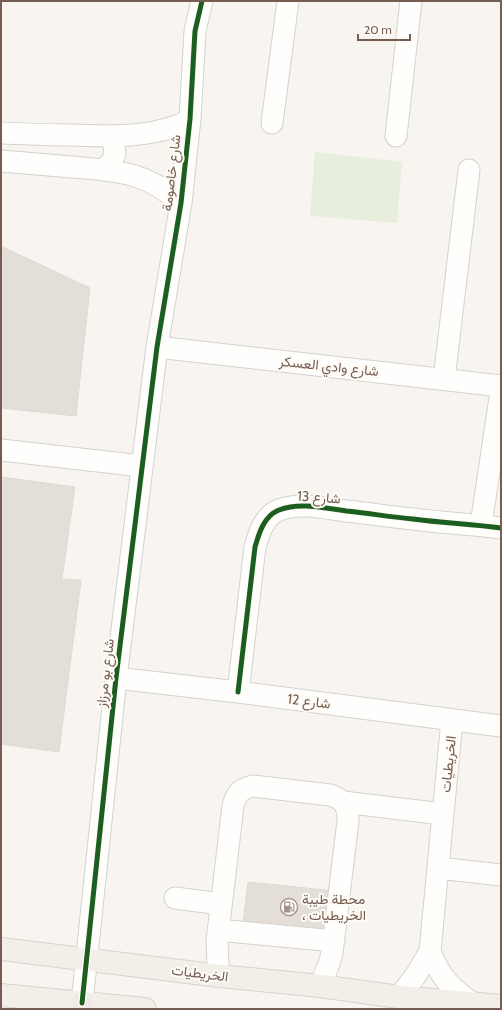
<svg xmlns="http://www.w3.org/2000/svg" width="502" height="1010" font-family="Cabin,Vazirmatn,sans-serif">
<rect width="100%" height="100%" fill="#f8f5f1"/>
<path fill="#e7eedd" d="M 315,152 L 402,162 L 397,223 L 310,216 Z"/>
<path fill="#e4ded8" stroke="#e0d9d4" d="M 1,246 L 90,288 L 76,416 L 1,408 Z
M 1,477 L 75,487 L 62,579 L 81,580 L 59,752 L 1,744 Z
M 248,882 L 335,891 L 330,932 L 243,923 Z"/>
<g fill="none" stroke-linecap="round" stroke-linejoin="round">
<g stroke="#d6d1cc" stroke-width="23">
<path id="minor" d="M 272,123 L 288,1
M 1,133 C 25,134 48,135 72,135 C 107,136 143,138 176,126 C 181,125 185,122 190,119
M 396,136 L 411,1
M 1,161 C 25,163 48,165 72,167 C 117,171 145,171 181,203
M 103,170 L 111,163 L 115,154 L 114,144 L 108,136
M 157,347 L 501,386
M 444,379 L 469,170
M 1,450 L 142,466
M 481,525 L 501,391
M 116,678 L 238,692 L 501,726
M 238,692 L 255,547 C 259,533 264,516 279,510 C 300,502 324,508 346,511 C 368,513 390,517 413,519 C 442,523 472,524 501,528
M 343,802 L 443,814
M 438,868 L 501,875
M 175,898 L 221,904
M 218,930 L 334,941
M 430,951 C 440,977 451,989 474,1004
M 220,976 L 218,965 L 217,941 L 233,806 C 236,794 240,789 253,786 L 330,795 C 343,799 349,806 348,821 L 332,953 L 329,964 L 320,986
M 399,997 L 416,975 L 430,951 L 452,720
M 82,1003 L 116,678 L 157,347 L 181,203 L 190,119 L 195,31 L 202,1"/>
</g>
<g stroke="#d9d1ce" stroke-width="24">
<path id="major" d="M 1,949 L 220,976 L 320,986 L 399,997 L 501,1006
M 1,995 L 145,1009"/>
</g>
<g stroke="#d9d1ce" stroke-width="24">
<path id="highway" d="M 81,1009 L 82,1003"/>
</g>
<use href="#minor" stroke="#fefefd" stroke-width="21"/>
<use href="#major" stroke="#f2eee8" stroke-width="22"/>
<use href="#highway" stroke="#f1ebe8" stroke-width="22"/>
<g stroke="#fefaf4" stroke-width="8">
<path id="cycleway" d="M 238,692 L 255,547 C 259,533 264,516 279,510 C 300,502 324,508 346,511 C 368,513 390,517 413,519 C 442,523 472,524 501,528
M 82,1003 L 116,678 L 157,347 L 181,203 L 190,119 L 195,31 L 202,1"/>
</g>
<use href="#cycleway" stroke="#1b5e20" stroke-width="5"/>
</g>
<defs>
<g id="fuel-ring" transform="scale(0.9)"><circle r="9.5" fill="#fefaf4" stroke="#a3928a" stroke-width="1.5"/><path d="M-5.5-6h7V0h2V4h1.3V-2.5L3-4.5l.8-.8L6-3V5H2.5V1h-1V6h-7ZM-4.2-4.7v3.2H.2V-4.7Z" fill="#a3928a"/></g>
</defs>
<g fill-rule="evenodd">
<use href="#fuel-ring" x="289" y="907"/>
</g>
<g text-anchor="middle" stroke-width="4" stroke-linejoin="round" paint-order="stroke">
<g font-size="14" fill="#755d52" stroke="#fefaf4">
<text transform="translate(171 173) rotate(-83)" y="5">شارع خاصومة</text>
<text transform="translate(329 366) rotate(6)" y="5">شارع وادي العسكر</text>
<text transform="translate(319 497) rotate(4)" y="5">شارع 13</text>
<text transform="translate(105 673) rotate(-83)" y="5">شارع بو مرزاز</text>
<text transform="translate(309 701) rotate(7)" y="5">شارع 12</text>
<text transform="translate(448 764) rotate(-84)" y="5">الخريطيات</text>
<text transform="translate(200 973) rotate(7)" y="5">الخريطيات</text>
</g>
<g font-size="14" fill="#755d52" stroke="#fefaf4" text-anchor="start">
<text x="302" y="904">محطة طيبة<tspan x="302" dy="16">، الخريطيات</tspan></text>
</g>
</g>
<rect width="502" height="1010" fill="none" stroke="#755d52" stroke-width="4"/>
<path d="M358 34v6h52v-6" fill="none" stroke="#755d52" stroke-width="2"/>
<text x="364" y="34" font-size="12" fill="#755d52" stroke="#fefaf4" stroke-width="3" paint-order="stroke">20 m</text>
</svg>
